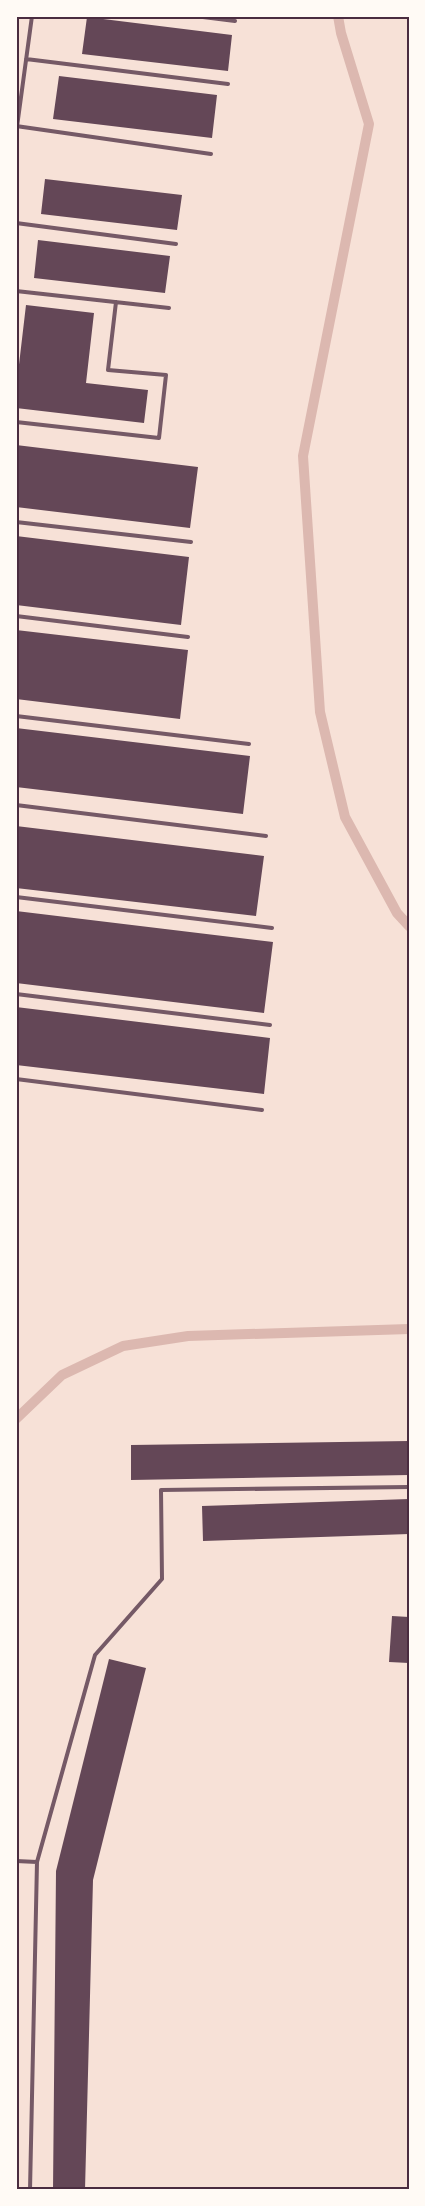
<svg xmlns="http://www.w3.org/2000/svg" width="425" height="2206" font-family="'Alegreya Sans',sans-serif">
<rect width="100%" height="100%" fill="#f7e1d7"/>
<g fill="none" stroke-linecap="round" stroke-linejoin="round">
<path stroke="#dcb8b0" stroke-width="10" d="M 338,16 L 341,33 L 369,124 L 303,456 L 320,712 L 345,817 L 397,913 L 409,926
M 16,1419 L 62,1375 L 123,1346 L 188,1336 L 409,1329"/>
</g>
<path fill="#644757" d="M 87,17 L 232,35 L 228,71 L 82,54 Z
M 59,76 L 217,95 L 212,138 L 53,119 Z
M 45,179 L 182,195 L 177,230 L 41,214 Z
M 38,240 L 170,256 L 165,293 L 34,278 Z
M 26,305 L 94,313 L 86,383 L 148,390 L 144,423 L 16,408 L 16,390 Z
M 16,445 L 198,467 L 190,528 L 16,507 Z
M 16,536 L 189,557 L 181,625 L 16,605 Z
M 16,630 L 188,650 L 180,719 L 16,699 Z
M 16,728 L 250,756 L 243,814 L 16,787 Z
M 16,826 L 264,856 L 256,916 L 16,888 Z
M 16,911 L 273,942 L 264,1013 L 16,983 Z
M 16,1007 L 270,1038 L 264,1094 L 16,1065 Z
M 409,1441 L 409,1475 L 131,1480 L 131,1445 Z
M 409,1499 L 409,1534 L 203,1541 L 202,1506 Z
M 392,1616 L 409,1617 L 409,1663 L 389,1662 Z
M 109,1659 L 146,1668 L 93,1880 L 85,2190 L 53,2190 L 56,1871 Z"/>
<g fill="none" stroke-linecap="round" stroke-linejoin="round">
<path stroke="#755966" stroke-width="4" d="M 195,16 L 235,21
M 26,59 L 228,84
M 16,126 L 211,154
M 16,134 L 32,16
M 16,223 L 176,244
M 16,291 L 169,308
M 16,422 L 159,438 L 166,375 L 108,370 L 116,302
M 16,522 L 191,542
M 16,616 L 188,637
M 16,716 L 249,744
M 16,805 L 266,836
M 16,897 L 272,928
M 16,994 L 270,1025
M 16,1079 L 262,1110
M 16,1861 L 37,1862
M 30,2190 L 37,1862 L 95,1655 L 162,1579 L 161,1490 L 409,1487"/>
</g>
<rect width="425" height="2206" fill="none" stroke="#fffaf5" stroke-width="35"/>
<rect x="18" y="18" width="390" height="2170" fill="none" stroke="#4a2c40" stroke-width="2"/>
</svg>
